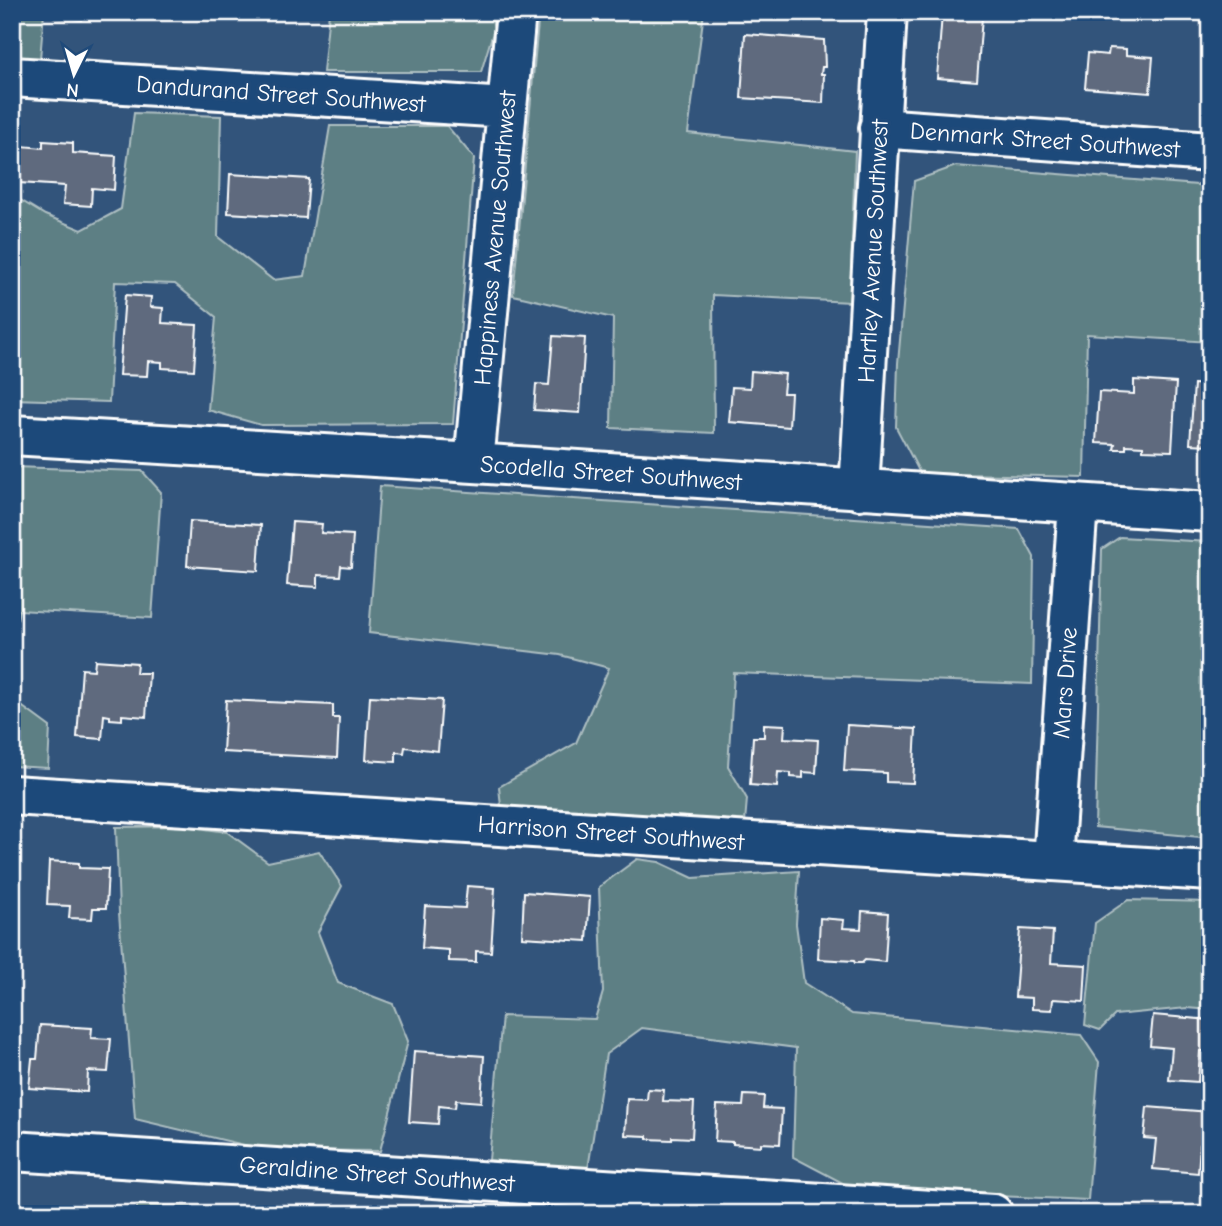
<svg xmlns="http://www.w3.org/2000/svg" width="1222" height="1226" font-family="'Comic Neue',sans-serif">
<rect width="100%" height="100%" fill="#32547b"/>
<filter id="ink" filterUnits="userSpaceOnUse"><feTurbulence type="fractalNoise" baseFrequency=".0143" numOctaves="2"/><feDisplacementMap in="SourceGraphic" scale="14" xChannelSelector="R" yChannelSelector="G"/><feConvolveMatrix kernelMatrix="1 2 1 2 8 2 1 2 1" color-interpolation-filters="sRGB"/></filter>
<g filter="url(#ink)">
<path fill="#5d7f84" stroke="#aebfc2" stroke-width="2" d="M 12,12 L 44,12 L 40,59 L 12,57 Z
M 329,12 L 490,12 L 494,29 L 481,72 L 323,72 Z
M 539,12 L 704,12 L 688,133 L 855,151 L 850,302 L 713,295 L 714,433 L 611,428 L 613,318 L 513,295 Z
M 134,113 L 221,116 L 218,237 L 273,280 L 305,276 L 330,126 L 447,126 L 474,158 L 453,424 L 261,425 L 208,410 L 216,317 L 175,284 L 115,282 L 109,402 L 12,399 L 12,195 L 45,215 L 82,230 L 121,209 Z
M 956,166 L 1210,186 L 1210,342 L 1087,334 L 1084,477 L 920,473 L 896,427 L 898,363 L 914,181 Z
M 12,467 L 142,471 L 161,492 L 152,618 L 19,610 L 12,649 Z
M 380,486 L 1019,529 L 1034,557 L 1032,684 L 734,673 L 728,766 L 747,799 L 745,822 L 501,806 L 499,787 L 576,743 L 609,668 L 560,655 L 369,633 Z
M 1120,537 L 1210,542 L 1210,838 L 1095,827 L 1102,549 Z
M 12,699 L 50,727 L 48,768 L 12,766 Z
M 184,826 L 227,832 L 268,862 L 319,851 L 342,886 L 318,932 L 338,983 L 393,1004 L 408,1041 L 380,1151 L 265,1150 L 135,1119 L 119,913 L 116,827 Z
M 637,859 L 659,862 L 693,878 L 799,871 L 796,924 L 804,983 L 852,1014 L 1081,1035 L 1099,1062 L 1088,1200 L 856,1190 L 793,1157 L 796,1048 L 642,1028 L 606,1054 L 588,1169 L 489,1160 L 502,1016 L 595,1019 L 603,992 L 599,887 Z
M 1128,900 L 1210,902 L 1210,1010 L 1187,1008 L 1115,1015 L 1100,1030 L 1085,1025 L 1095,923 Z
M 137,1205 L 390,1214 L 137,1214 Z"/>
<path fill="#5e6b7e" stroke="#fff" stroke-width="2" d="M 54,12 L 83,12 L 82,20 L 54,17 Z
M 191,12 L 224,12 L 224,20 L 190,18 Z
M 269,12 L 308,12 L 308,15 Z
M 942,14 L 982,17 L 977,81 L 937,78 Z
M 745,34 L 824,40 L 825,67 L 822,67 L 821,74 L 824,74 L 823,103 L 741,98 Z
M 1109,48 L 1126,49 L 1126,55 L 1153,57 L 1150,93 L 1085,88 L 1088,53 L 1108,55 Z
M 43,141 L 73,143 L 73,153 L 116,156 L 114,190 L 92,188 L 91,206 L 63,204 L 65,186 L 19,183 L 22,146 L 43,148 Z
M 230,174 L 309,179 L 306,218 L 228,213 Z
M 125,295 L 151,297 L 150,307 L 163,308 L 162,323 L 197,325 L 194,370 L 162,368 L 162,362 L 148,361 L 147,376 L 119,375 Z
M 553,336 L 585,338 L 580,413 L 534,410 L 536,384 L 549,385 Z
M 751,371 L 785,374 L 783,393 L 791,393 L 789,427 L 729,422 L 732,387 L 750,388 Z
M 1134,380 L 1176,383 L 1172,451 L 1143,450 L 1143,446 L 1126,445 L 1126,449 L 1114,449 L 1115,444 L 1096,443 L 1099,392 L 1134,394 Z
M 1194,384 L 1210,385 L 1209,445 L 1190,444 Z
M 190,521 L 261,525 L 258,571 L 187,566 Z
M 292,522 L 322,524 L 321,533 L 353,535 L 351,567 L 341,566 L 340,576 L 318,575 L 318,587 L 287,585 Z
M 95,660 L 137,663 L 136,673 L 149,673 L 146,717 L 122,715 L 122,720 L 110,719 L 110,716 L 104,715 L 102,739 L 77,737 L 82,669 L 94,670 Z
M 370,696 L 442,700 L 438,751 L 405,747 L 404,753 L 396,752 L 396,762 L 366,760 Z
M 226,700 L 333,705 L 333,718 L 339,718 L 337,758 L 223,752 Z
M 764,724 L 785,725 L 784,738 L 818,740 L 816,773 L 803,772 L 803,778 L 791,777 L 791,773 L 778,772 L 777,787 L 750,785 L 753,737 L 764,737 Z
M 847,725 L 916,729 L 913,783 L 886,782 L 886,773 L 844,771 Z
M 49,861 L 79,863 L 79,868 L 108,869 L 106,908 L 93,908 L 92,919 L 69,918 L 70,906 L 47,905 Z
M 467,886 L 495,888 L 491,952 L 476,951 L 476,962 L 449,961 L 449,950 L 422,948 L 425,906 L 465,908 Z
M 524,892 L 590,897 L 587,941 L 522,937 Z
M 862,911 L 888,913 L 885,962 L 865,960 L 862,963 L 855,963 L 854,961 L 818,959 L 820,918 L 844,920 L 843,928 L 861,929 Z
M 1020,929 L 1053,931 L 1051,963 L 1086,965 L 1084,1001 L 1053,999 L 1052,1010 L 1032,1009 L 1032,998 L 1015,997 Z
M 1153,1015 L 1210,1020 L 1210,1048 L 1209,1051 L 1200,1051 L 1198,1082 L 1169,1080 L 1172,1048 L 1150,1046 Z
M 40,1025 L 92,1028 L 91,1038 L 111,1039 L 108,1072 L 88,1071 L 87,1092 L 29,1088 L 32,1059 L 37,1059 Z
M 414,1051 L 484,1056 L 481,1102 L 456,1100 L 455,1108 L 439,1106 L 438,1124 L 409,1122 Z
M 648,1089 L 664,1090 L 663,1101 L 694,1102 L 692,1138 L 672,1137 L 672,1140 L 647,1139 L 647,1136 L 625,1135 L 627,1099 L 647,1100 Z
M 744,1095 L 764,1096 L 763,1108 L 782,1109 L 780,1144 L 761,1143 L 761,1146 L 733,1144 L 733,1142 L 715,1141 L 717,1105 L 743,1106 Z
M 1147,1107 L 1210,1112 L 1207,1146 L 1200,1145 L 1198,1173 L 1153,1169 L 1156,1139 L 1144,1138 Z"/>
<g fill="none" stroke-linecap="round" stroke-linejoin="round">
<g stroke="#fff" stroke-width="44">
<path id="minor" d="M 12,77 L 507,108
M 879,128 L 1210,152
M 12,435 L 474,463 L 1210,512
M 474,463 L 516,12
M 859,490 L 887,12
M 12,795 L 1210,871
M 1053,861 L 1078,504
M 12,1151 L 993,1214"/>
</g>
<use href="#minor" stroke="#1f4a7a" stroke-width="38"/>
</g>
</g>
<g text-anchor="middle" stroke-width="7" stroke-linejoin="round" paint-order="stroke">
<g font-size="24" fill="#fff" stroke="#1f4a7a">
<text transform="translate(281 94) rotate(4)" y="8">Dandurand Street Southwest</text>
<text transform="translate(1045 140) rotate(4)" y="8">Denmark Street Southwest</text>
<text transform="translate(495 238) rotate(-85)" y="8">Happiness Avenue Southwest</text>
<text transform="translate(873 251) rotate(-87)" y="8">Hartley Avenue Southwest</text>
<text transform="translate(611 473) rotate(4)" y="8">Scodella Street Southwest</text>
<text transform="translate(1065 683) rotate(-86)" y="8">Mars Drive</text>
<text transform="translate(611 833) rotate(4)" y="8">Harrison Street Southwest</text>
<text transform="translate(377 1174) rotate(4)" y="8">Geraldine Street Southwest</text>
</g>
</g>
<rect width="1222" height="1226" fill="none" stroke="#1f4a7a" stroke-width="42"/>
<rect x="21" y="21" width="1180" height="1184" fill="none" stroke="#fff" stroke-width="2.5" filter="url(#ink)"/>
<g transform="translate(74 74) rotate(185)" stroke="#1f4a7a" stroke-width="5" paint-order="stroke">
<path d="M0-5L12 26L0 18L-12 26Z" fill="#ffffff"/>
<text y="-10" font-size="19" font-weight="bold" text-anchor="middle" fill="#ffffff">N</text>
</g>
</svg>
